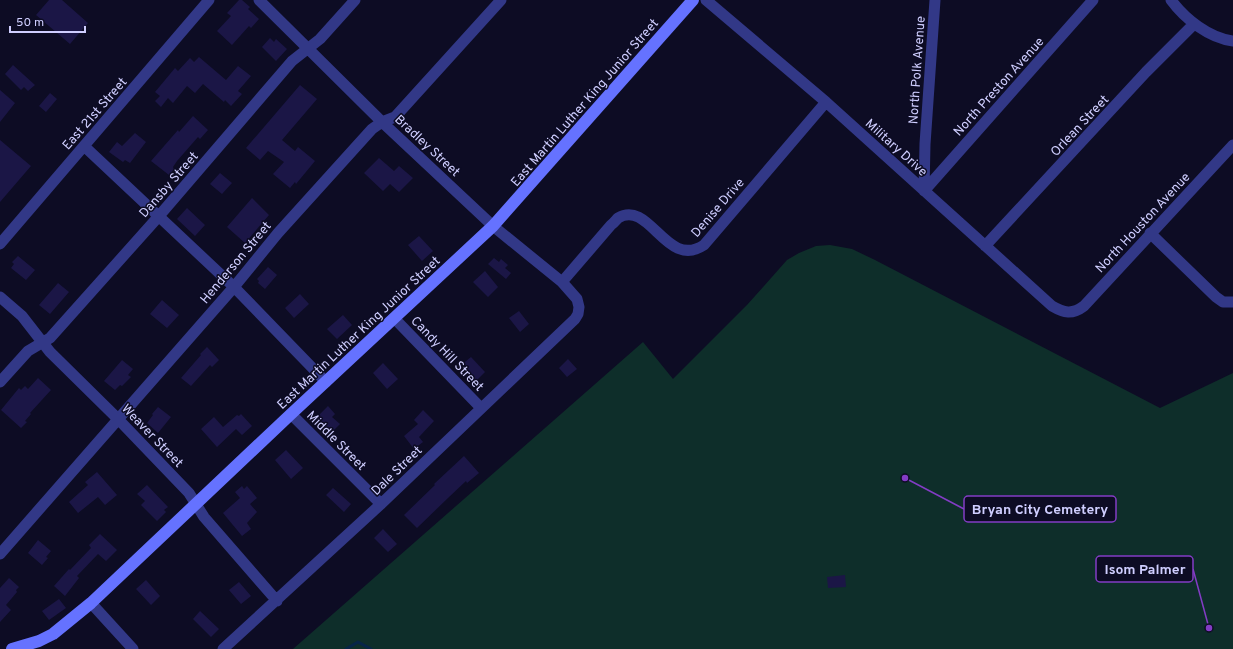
<svg xmlns="http://www.w3.org/2000/svg" width="1233" height="649" font-family="Overpass,sans-serif">
<rect width="100%" height="100%" fill="#0d0c24"/>
<path fill="#0e2e2a" d="M 830,245 L 852,249 L 875,260 L 1160,408 L 1233,373 L 1233,649 L 293,649 L 643,342 L 673,379 L 747,305 L 787,260 L 799,253 L 816,246 Z"/>
<g fill="none" stroke-linecap="round" stroke-linejoin="round">
<path stroke="#072548" stroke-width="3" d="M 346,649 L 358,642 L 371,649"/>
</g>
<path fill="#1b1646" d="M 49,0 L 62,0 L 88,23 L 70,44 L 36,15 Z
M 239,0 L 242,0 L 250,7 L 248,9 L 259,19 L 251,28 L 249,26 L 232,45 L 217,31 L 231,16 L 227,13 Z
M 270,38 L 274,42 L 276,39 L 287,49 L 276,61 L 262,47 Z
M 199,57 L 226,80 L 238,66 L 251,76 L 238,91 L 242,94 L 231,106 L 225,100 L 224,102 L 203,84 L 195,93 L 187,86 L 173,103 L 168,98 L 161,107 L 155,101 L 160,96 L 155,92 L 175,68 L 178,71 L 190,58 L 194,62 Z
M 13,65 L 35,85 L 28,91 L 24,87 L 21,90 L 5,74 Z
M 300,85 L 317,99 L 282,140 L 295,151 L 298,147 L 315,161 L 296,184 L 295,182 L 290,188 L 273,174 L 284,162 L 268,151 L 260,160 L 246,148 Z
M 0,90 L 15,103 L 0,122 Z
M 50,93 L 57,99 L 46,112 L 39,106 Z
M 193,116 L 208,130 L 200,139 L 198,137 L 177,161 L 173,167 L 174,169 L 169,175 L 151,161 L 178,130 L 179,132 Z
M 135,133 L 146,142 L 130,163 L 125,160 L 123,162 L 109,152 L 117,142 L 122,146 Z
M 0,140 L 31,166 L 0,202 Z
M 379,158 L 394,171 L 399,166 L 413,178 L 399,192 L 390,184 L 383,191 L 364,173 Z
M 220,173 L 232,183 L 222,194 L 210,184 Z
M 252,198 L 269,215 L 245,243 L 227,227 Z
M 187,208 L 205,225 L 195,236 L 177,219 Z
M 419,236 L 433,251 L 422,261 L 408,245 Z
M 18,256 L 35,270 L 26,280 L 11,268 L 14,264 L 12,262 Z
M 494,258 L 499,262 L 501,259 L 508,265 L 505,268 L 511,273 L 506,279 L 488,264 Z
M 268,267 L 277,275 L 265,289 L 258,283 L 259,281 L 257,279 Z
M 485,271 L 498,287 L 488,297 L 473,282 Z
M 58,283 L 69,292 L 50,314 L 39,305 Z
M 300,294 L 309,304 L 294,318 L 285,308 Z
M 162,300 L 179,315 L 167,328 L 150,314 Z
M 519,311 L 529,324 L 520,332 L 509,318 Z
M 343,315 L 352,325 L 337,339 L 327,329 Z
M 207,347 L 219,360 L 212,367 L 210,365 L 191,386 L 181,378 L 201,355 L 200,354 Z
M 471,357 L 485,372 L 475,382 L 460,366 Z
M 568,359 L 577,369 L 567,377 L 559,368 Z
M 122,360 L 133,369 L 128,375 L 131,377 L 122,386 L 120,385 L 115,390 L 104,381 Z
M 383,363 L 398,379 L 387,389 L 373,373 Z
M 38,378 L 51,390 L 30,413 L 31,414 L 25,421 L 27,422 L 21,428 L 1,410 L 19,388 L 21,390 L 25,386 L 28,389 Z
M 328,406 L 335,414 L 332,417 L 340,424 L 330,434 L 315,419 Z
M 158,407 L 171,417 L 158,433 L 147,423 L 153,415 L 152,414 Z
M 423,410 L 434,421 L 419,437 L 423,442 L 414,449 L 404,436 L 418,424 L 414,420 Z
M 241,414 L 252,426 L 242,435 L 236,429 L 217,447 L 201,429 L 214,417 L 223,427 L 237,415 L 239,416 Z
M 286,450 L 303,468 L 291,479 L 275,460 Z
M 464,456 L 479,473 L 467,483 L 466,481 L 448,498 L 417,528 L 404,515 L 435,485 L 434,484 Z
M 97,472 L 117,495 L 105,505 L 98,497 L 78,513 L 69,502 L 88,485 L 85,482 Z
M 147,485 L 168,507 L 164,510 L 166,512 L 157,521 L 141,505 L 145,501 L 137,494 Z
M 242,486 L 244,489 L 247,486 L 257,498 L 250,504 L 257,512 L 247,523 L 251,529 L 242,536 L 223,513 L 240,498 L 235,492 Z
M 333,488 L 351,504 L 344,512 L 326,495 Z
M 383,529 L 397,544 L 388,552 L 374,538 Z
M 100,534 L 117,550 L 106,561 L 98,554 L 77,576 L 79,578 L 65,596 L 54,586 L 69,569 L 70,570 L 91,548 L 89,545 Z
M 38,540 L 51,551 L 46,557 L 48,558 L 42,565 L 28,553 Z
M 845,575 L 846,587 L 828,588 L 827,577 Z
M 9,578 L 19,587 L 16,590 L 17,592 L 6,605 L 11,610 L 0,622 L 0,588 Z
M 146,580 L 160,596 L 151,605 L 136,589 Z
M 239,582 L 251,596 L 241,604 L 229,590 Z
M 59,599 L 66,608 L 49,620 L 42,611 Z
M 200,611 L 219,629 L 211,637 L 193,619 Z"/>
<g fill="none" stroke-linecap="round" stroke-linejoin="round">
<path stroke="#323887" stroke-width="11" d="M 706,0 L 826,102 L 1052,306 C 1064,313 1072,315 1084,306 L 1233,145
M 1171,0 C 1185,19 1209,38 1233,41
M 84,146 L 234,287 L 326,382
M 924,191 L 1093,0
M 924,191 L 925,144 L 935,0
M 1150,233 L 1216,297 L 1223,302 L 1233,302
M 0,244 L 209,0
M 985,246 L 1146,72 L 1194,24
M 562,282 L 611,225 C 614,223 616,220 618,218 C 650,199 666,270 704,245 L 826,102
M 0,297 L 22,316 L 50,352 L 118,419 L 189,493 L 204,517 L 277,601
M 394,318 L 481,408
M 0,382 L 28,351 L 50,338 L 159,216 L 292,61 L 320,39 L 355,0
M 291,414 L 381,504
M 0,554 L 234,287 L 278,233 L 372,129 L 382,122 L 395,117 L 501,0
M 91,603 L 133,649
M 223,649 L 381,504 L 575,319 L 578,314 L 579,307 L 577,299 L 562,282 L 493,226 L 382,122 L 259,0"/>
<path stroke="#6572ff" stroke-width="12" d="M 12,649 L 39,641 L 53,634 L 91,603 L 291,414 L 493,226 L 693,0"/>
</g>
<g text-anchor="middle" stroke-width="3" stroke-linejoin="round" paint-order="stroke">
<g font-size="13" fill="#cfceff" stroke="#0d0c24">
<text transform="translate(916 70) rotate(-86)" y="5">North Polk Avenue</text>
<text transform="translate(998 86) rotate(-48)" y="5">North Preston Avenue</text>
<text transform="translate(584 102) rotate(-49)" y="5">East Martin Luther King Junior Street</text>
<text transform="translate(94 113) rotate(-49)" y="5">East 21st Street</text>
<text transform="translate(1079 125) rotate(-47)" y="5">Orlean Street</text>
<text transform="translate(428 145) rotate(43)" y="5">Bradley Street</text>
<text transform="translate(897 147) rotate(42)" y="5">Military Drive</text>
<text transform="translate(168 184) rotate(-49)" y="5">Dansby Street</text>
<text transform="translate(717 207) rotate(-49)" y="5">Denise Drive</text>
<text transform="translate(1142 222) rotate(-47)" y="5">North Houston Avenue</text>
<text transform="translate(235 262) rotate(-50)" y="5">Henderson Street</text>
<text transform="translate(358 332) rotate(-43)" y="5">East Martin Luther King Junior Street</text>
<text transform="translate(448 353) rotate(46)" y="5">Candy Hill Street</text>
<text transform="translate(153 435) rotate(46)" y="5">Weaver Street</text>
<text transform="translate(337 440) rotate(45)" y="5">Middle Street</text>
<text transform="translate(396 470) rotate(-44)" y="5">Dale Street</text>
</g>
</g>
<path fill="none" stroke="#833cc5" stroke-width="1.5" d="M905 478L964 509M1209 628L1193 569"/>
<g fill="#833cc5" stroke="#0d0c24" stroke-width="1.5">
<circle cx="905" cy="478" r="4"/>
<circle cx="1209" cy="628" r="4"/>
</g>
<g fill="#0d0c24" stroke="#833cc5" stroke-width="1.5">
<rect x="964" y="496" width="152" height="26" rx="4"/>
<rect x="1096" y="556" width="97" height="26" rx="4"/>
</g>
<g font-size="14" text-anchor="middle" font-weight="bold" fill="#cfceff">
<text x="1040" y="514">Bryan City Cemetery</text>
<text x="1145" y="574">Isom Palmer</text>
</g>
<path d="M10 26v6h75v-6" fill="none" stroke="#cfceff" stroke-width="2"/>
<text x="16" y="26" font-size="12" fill="#cfceff" stroke="#0d0c24" stroke-width="3" paint-order="stroke">50 m</text>
</svg>
